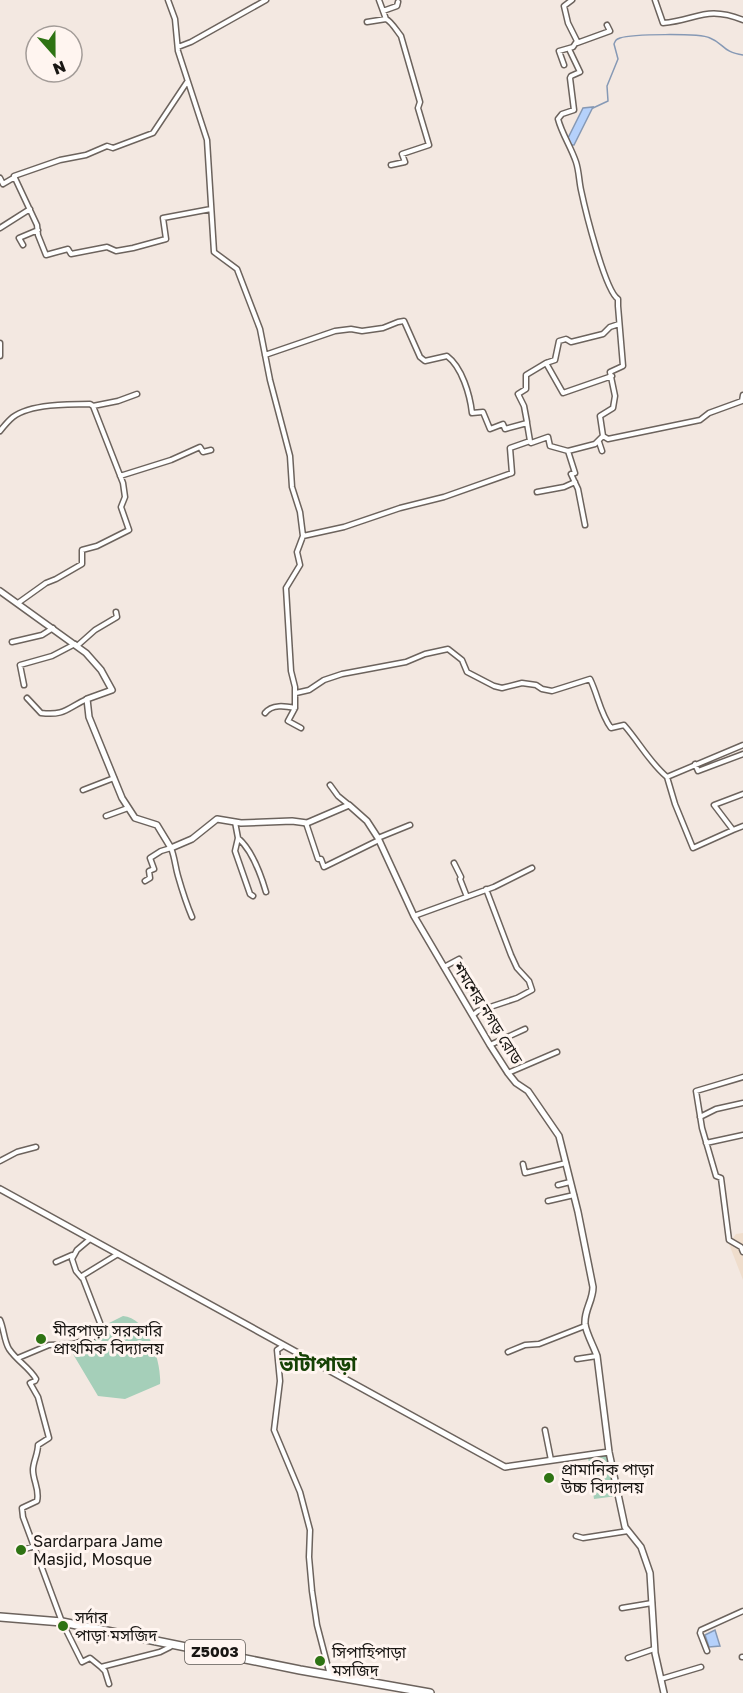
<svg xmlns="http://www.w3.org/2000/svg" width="743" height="1693" font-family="'Golos Text','Noto Sans Bengali',sans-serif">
<rect width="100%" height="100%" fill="#f3e8e1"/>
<path fill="#efddcc" d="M 743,1233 L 743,1280 L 729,1244 L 736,1234 Z"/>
<path fill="#a5cfb9" d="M 123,1316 C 148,1317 162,1364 160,1384 L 125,1399 L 98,1396 L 70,1349 L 105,1333 L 103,1326 Z
M 608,1454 L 617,1496 L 594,1499 L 588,1457 Z"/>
<path fill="#b5d1fb" stroke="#8699b5" stroke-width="1.5" d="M 593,107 L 574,145 L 571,145 L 568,138 L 583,108 Z
M 715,1630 L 720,1646 L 709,1647 L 705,1635 Z"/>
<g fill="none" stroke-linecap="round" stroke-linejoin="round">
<path stroke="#8699b5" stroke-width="1.5" d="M 593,108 L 608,101 L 607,86 L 618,59 L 614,44 C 616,40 615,40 620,38 C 632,34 699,33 710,38 C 725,44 722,52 743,55"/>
<g stroke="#6c635d" stroke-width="7">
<path id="street" d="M 168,0 L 175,19 L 178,51 L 207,140 L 214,252 L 237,269 L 260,329 L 270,380 L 290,456 L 292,487 L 300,512 L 303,536 L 297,552 L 300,565 L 286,588 L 291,671 L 295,687 L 295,708 C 285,706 272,704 265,713
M 655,0 L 663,23 C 697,20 706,5 743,20
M 383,11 L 397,6 L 398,2
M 386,19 C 391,21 397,31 401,36 L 420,102 L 418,108 L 429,145 L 402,154 L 405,162 L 391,165
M 367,22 L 386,19 L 379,0
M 577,43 L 610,31 L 607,25
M 178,47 L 191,42 L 266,0
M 569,49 L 580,72 L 571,76 L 570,78 L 574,110 L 562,114 L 558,119 C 562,134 571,147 576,162 C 579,171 579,181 581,190 C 585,209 605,291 618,299 L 618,306 L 623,366 L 610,372 L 615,396 L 613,408 L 600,416 L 603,436
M 564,65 L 559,51 L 573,47 L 577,41 L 568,23 L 564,6 L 572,0
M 187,82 L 153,133 L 113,148 L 107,146 L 86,155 L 60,160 L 14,176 L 37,225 L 38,235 L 46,255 L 68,249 L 71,254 L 107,247 L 116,251 L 133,248 L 166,239 L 163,218 L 211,209
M 0,178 L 3,184 L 15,177
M 0,228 L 30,209
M 23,245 L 19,238 L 38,230
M 0,343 L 0,356
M 265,355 L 335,331 L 351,329 L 362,331 L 383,328 L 398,322 L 404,321 L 420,357 L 425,361 L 447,356 C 462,367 470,395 472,413 L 483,412 L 490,429 L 503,424 L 505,429 L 527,423 L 530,441 L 510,448 L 512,473 L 444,497 L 400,508 L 344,527 L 303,536
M 546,363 L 563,393 L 612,376
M 93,406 L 118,401 L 137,394
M 527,422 L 524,406 L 518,394 L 526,389 L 526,375 L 546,363 L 555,360 L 559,341 L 566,339 L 571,342 L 603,334 L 610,327 L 619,324
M 0,431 C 4,426 8,421 13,417 C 30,404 69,404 90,404 L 93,406 L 123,483 L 125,497 L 121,507 L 129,530 L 97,546 L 82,550 L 82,564 L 56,579 L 46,583 L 18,603
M 530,442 L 531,443 L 548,437 L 550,446 L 568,451
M 599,442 L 602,451
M 120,476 L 171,460 L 200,447 L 203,452 L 211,450
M 537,492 L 564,487 L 575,482
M 585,525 L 578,489 L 571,474 L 575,473 L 568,451 L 595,444 L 603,436 L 608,439 L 700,420 L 709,413 L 742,401 L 743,395
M 12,642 L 42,635 L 53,628
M 77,646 L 95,630 L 117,617 L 116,612
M 24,685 L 20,665 L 52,656 L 75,644
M 296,693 L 309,690 L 324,680 L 342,674 L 406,662 L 425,654 L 448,649 L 462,660 L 467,672 L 494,686 L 502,688 L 522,683 L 536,685 L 542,689 L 552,691 L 590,679 C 598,695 600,713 611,728 L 624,725 C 639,742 650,763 667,777 L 743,745
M 27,698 L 41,713 C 65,716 67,708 87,699
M 295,708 L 288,721 L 301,728
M 695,764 L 698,771 L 743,754
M 667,777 L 675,804 L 693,848 L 733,830
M 330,785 L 338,796 L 349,805
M 83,790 L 114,778
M 743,794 L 714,805 L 733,830 L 743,826
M 106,816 L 128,808
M 235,822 L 238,838 L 235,851 L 250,894 L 253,896
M 306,823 L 318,859 L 321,859 L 324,867 L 379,840
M 238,838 C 252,850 261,875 266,892
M 378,838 L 410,825
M 454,863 L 461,877 L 460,879 L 467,897
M 145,881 L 150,878 L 149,871 L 154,869 L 150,858 L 161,851 L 171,848 C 175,858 175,866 178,876 C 182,890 186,903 192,917
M 414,916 L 494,887 L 532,868
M 444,967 L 459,959
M 473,1015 L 478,1011 L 517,998 L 532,990 L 529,981 L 517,968 L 511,955 L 486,889
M 490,1045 L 525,1029
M 508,1073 L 557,1052
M 743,1077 L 696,1091 L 702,1128 L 716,1176 L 721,1178 L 729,1240 L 741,1247 L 743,1252
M 700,1117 L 716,1109 L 743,1103
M 706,1143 L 743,1135
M 0,1161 L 17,1152 L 36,1147
M 523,1164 L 525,1173 L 566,1163
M 558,1185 L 570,1182
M 548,1201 L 574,1195
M 56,1262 L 72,1255
M 82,1278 L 76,1271 L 72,1259 L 77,1250 L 90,1239
M 0,1320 C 4,1329 4,1341 9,1349 C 17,1361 29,1367 36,1379 L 35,1381 L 30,1383 L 38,1397 L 49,1438 L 38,1445 C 38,1454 33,1462 33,1470 C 33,1481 40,1490 37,1501 L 22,1508 L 23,1517 L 62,1622 L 82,1662 L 90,1658 L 101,1667
M 283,1346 L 277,1350 L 280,1381 L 274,1430 L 300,1492 L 310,1530 L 309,1557 L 312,1591 L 317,1625 L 330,1675
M 508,1352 L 525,1345 L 539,1344 L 585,1326
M 18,1358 L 49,1345 L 73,1344 L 102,1334 L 102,1328 L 82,1276 L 118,1254
M 577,1359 L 597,1356
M 545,1430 L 551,1460
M 576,1536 L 583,1538 L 628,1531
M 22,1550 L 35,1546
M 622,1608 L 652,1603
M 707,1651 L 700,1633 L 701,1630 L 743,1611
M 742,1657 L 743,1657
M 628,1658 L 654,1649
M 661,1679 L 701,1667
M 109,1684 L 105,1671 L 101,1667 L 160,1652 L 170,1647 L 171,1644"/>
</g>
<g stroke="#6c635d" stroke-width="8">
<path id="secondary" d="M 0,591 L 86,653 L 101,670 L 112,690 L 87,699 L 89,717 L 122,798 L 135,818 L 157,825 L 171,848 L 192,839 L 217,819 L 241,823 L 292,821 L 307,823 L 349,805 L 367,821 L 378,838 L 414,916 L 490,1045 L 508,1073 L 516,1083 L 528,1091 L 559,1136 L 578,1212 L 593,1287 C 593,1301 584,1310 585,1324 C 586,1333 594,1347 597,1356 L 609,1452 L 625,1527 L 641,1547 L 650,1573 L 655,1653 L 664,1693
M 0,1189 L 505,1467 L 609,1452"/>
</g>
<g stroke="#6c635d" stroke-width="10">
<path id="primary" d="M 0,1617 L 62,1622 L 300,1670 L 430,1693"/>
</g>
<use href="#street" stroke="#fff" stroke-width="4"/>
<use href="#secondary" stroke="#fff" stroke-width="5"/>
<use href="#primary" stroke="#fff" stroke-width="7"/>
</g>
<g fill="#2e7313" stroke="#fff5f0" stroke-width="2">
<circle cx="41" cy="1339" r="6"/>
<circle cx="549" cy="1478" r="6"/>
<circle cx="21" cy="1550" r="6"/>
<circle cx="63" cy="1626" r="6"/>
<circle cx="320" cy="1661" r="6"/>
</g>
<g text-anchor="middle" stroke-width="6" stroke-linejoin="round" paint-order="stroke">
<rect fill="#fff5f0" stroke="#5e5955" stroke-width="1.5" x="185" y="1640" width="60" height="24" rx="4.5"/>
<g font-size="15" font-weight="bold" fill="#191613">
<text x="215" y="1657">Z5003</text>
</g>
<g font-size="16" fill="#191613" stroke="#fff5f0">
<text transform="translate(488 1013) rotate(58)" y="6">শমশের নগড় রোড</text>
</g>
<g font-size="16" fill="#191613" stroke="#fff5f0" text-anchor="start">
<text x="53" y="1336">মীরপাড়া সরকারি<tspan x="53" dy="18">প্রাথমিক বিদ্যালয়</tspan></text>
<text x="561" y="1475">প্রামানিক পাড়া<tspan x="561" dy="18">উচ্চ বিদ্যালয়</tspan></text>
<text x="33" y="1547">Sardarpara Jame<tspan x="33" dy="18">Masjid, Mosque</tspan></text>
<text x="75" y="1623">সর্দার<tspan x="75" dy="18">পাড়া মসজিদ</tspan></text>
<text x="332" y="1658">সিপাহিপাড়া<tspan x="332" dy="18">মসজিদ</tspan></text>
</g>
<g font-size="20" font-weight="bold" fill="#164205" stroke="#fff5f0">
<text x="318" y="1371">ভাটাপাড়া</text>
</g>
</g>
<g transform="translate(54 54) rotate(159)"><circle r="28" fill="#fff5f0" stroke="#a39c98" stroke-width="1.5"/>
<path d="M0-4.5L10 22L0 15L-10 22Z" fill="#2e7313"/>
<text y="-9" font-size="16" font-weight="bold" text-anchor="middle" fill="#191613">N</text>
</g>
</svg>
